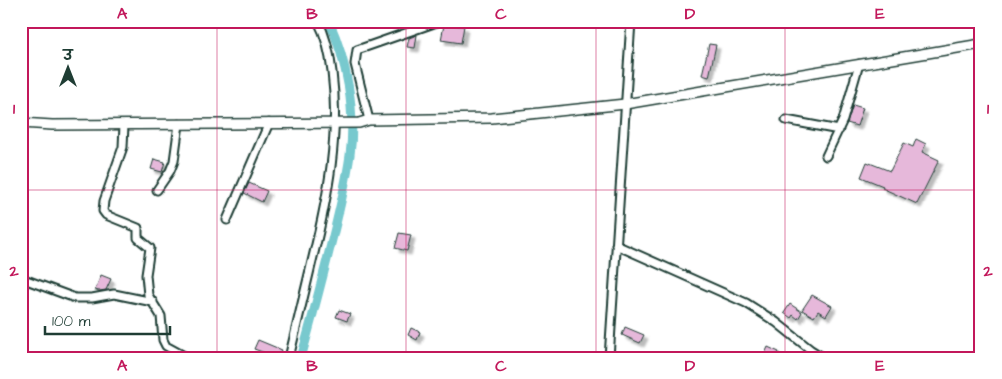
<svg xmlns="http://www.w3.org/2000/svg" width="1002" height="379" font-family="'Architects Daughter','Playpen Sans Deva',sans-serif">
<defs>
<filter id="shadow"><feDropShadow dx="4" dy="4" stdDeviation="1" flood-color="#0004"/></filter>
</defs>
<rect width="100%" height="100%" fill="#fff"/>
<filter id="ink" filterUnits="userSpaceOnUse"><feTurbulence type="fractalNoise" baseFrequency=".02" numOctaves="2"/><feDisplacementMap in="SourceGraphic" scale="10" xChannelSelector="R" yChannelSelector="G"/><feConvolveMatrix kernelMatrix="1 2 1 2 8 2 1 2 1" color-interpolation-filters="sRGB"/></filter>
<g filter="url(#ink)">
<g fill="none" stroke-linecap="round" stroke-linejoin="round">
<path stroke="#78c9ce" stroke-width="9" d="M 301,358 C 312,319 322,280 332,240 C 339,212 346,184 350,155 C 356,111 347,61 329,21"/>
</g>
<path fill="#e6b8da" stroke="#1f3d34" filter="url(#shadow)" d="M 444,25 L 464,26 L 461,43 L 441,40 Z
M 417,35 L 415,48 L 407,47 L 409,38 Z
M 709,44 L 716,45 L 709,77 L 702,75 Z
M 853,105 L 863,108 L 857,126 L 847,123 Z
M 916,139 L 926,144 L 922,152 L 939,160 L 917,204 L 882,188 L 883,186 L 861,177 L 867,162 L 890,171 L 904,143 L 913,147 Z
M 154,159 L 165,162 L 162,172 L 151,169 Z
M 249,183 L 267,191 L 262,202 L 244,193 Z
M 399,233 L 411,235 L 407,251 L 395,248 Z
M 101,275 L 111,279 L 106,290 L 99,291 L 95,290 Z
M 812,295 L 832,306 L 826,316 L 818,311 L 814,317 L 802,310 Z
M 790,304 L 802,312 L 798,319 L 793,315 L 791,318 L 784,313 Z
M 339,310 L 350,314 L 347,321 L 336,317 Z
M 625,327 L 644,335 L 640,343 L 622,335 Z
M 411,328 L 420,332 L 417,340 L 408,335 Z
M 258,340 L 282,350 L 279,358 L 254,349 Z
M 768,347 L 779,352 L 776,358 L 763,358 Z"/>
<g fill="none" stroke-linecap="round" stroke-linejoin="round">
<g stroke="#1f3d34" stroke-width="11">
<path id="street" d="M 369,120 L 355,64 L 357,50 L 440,21
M 786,120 L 839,130
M 124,125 L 123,147 L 104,201 L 103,211 L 106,215 L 138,228 L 138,238 L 150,248 L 146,275 L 148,295 L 161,316 L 163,340 L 166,346 L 188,358
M 826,156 L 843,120 L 859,64
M 157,190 L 170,171 L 174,161 L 179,124
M 227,220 L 269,123
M 616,245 L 746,303 L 776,322 L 811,350 L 824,358
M 21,278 L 75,298 L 92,298 L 114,294 L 153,302
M 289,358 C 297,324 305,291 313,257 C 328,196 340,135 332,72 C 330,54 327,38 318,21
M 609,358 L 631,21"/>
</g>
<g stroke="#1f3d34" stroke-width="12">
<path id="secondary" d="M 21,123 L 52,125 L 359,123 L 369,120 L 492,118 L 625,104 L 981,44"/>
</g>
<use href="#street" stroke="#fff" stroke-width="7"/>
<use href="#secondary" stroke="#fff" stroke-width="9"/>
</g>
</g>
<path fill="none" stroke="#c2185b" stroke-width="1" stroke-opacity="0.55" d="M 217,21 L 217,358M 406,21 L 406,358M 596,21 L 596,358M 785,21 L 785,358M 21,190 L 981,190"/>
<rect width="1002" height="379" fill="none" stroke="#fff" stroke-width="55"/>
<g transform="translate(68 68)" stroke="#ffffff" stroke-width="4" paint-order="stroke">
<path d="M0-4L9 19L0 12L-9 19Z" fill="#1f3d34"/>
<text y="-8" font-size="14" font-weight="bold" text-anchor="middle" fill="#1f3d34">उ</text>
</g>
<path d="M45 326v8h125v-8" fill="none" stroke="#1f3d34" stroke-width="2.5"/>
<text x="52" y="326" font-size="15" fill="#1f3d34" stroke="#ffffff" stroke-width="4" paint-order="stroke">100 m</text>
<rect x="28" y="28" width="946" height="324" fill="none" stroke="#c2185b" stroke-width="2"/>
<g font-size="16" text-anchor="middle" font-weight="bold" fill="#c2185b">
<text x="122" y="19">A</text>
<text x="312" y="19">B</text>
<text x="501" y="19">C</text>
<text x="690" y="19">D</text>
<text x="880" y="19">E</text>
<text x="14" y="114">1</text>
<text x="988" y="114">1</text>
<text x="14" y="276">2</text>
<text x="988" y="276">2</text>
<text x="122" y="371">A</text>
<text x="312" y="371">B</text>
<text x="501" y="371">C</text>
<text x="690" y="371">D</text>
<text x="880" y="371">E</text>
</g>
</svg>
